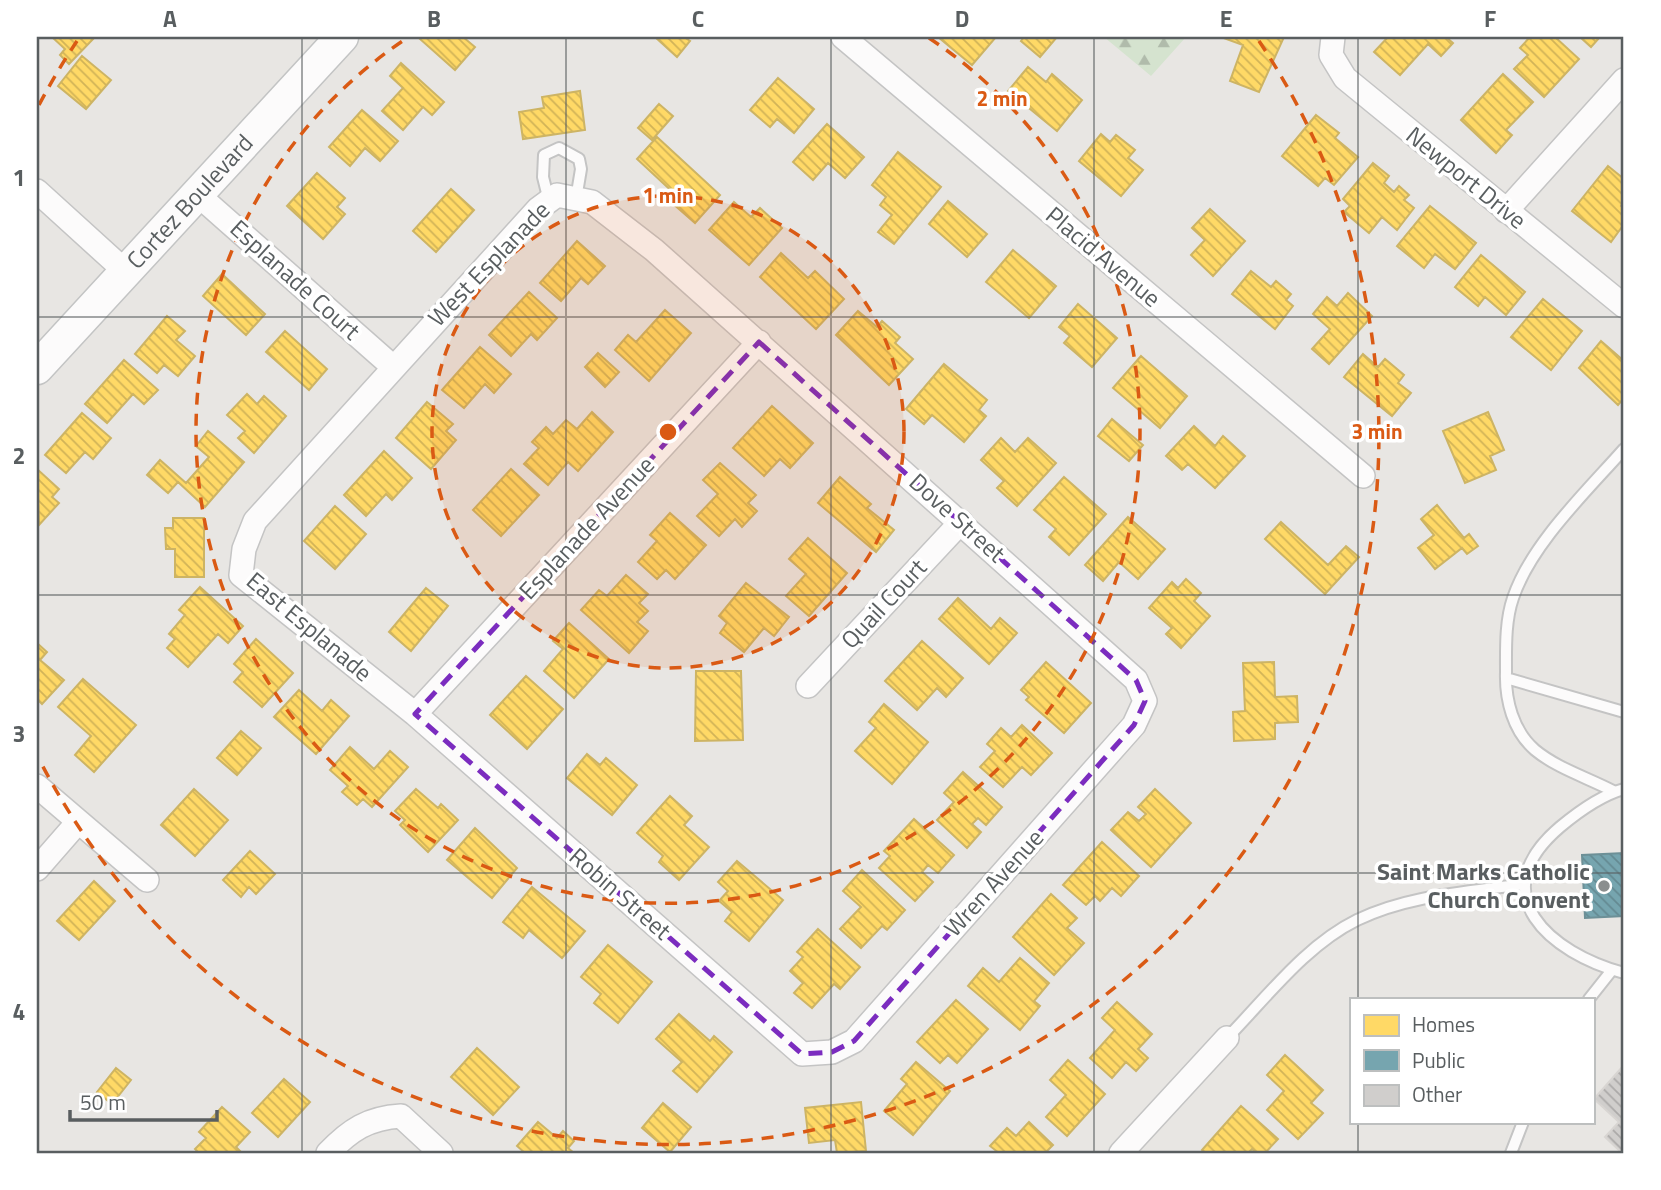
<svg xmlns="http://www.w3.org/2000/svg" width="1661" height="1190" font-family="'Titillium Web',sans-serif">
<defs>
<pattern id="forest-firs" width="22" height="20" patternUnits="userSpaceOnUse" patternTransform="scale(1.75)"><rect width="22" height="20" fill="#d5e3cf"/><path d="M5 1l3.5 6h-7zM16 11l3.5 6h-7z" fill="#b0bbab"/></pattern>
<pattern id="homes-back-hatch" width="6" height="6" patternUnits="userSpaceOnUse" patternTransform="scale(1.75)"><rect width="6" height="6" fill="#ffd966"/><path d="M-1 5l2 2M0 0l6 6M5-1l2 2" fill="none" stroke="#d1b357"/></pattern>
<pattern id="public-back-hatch" width="6" height="6" patternUnits="userSpaceOnUse" patternTransform="scale(1.75)"><rect width="6" height="6" fill="#76a5af"/><path d="M-1 5l2 2M0 0l6 6M5-1l2 2" fill="none" stroke="#648a92"/></pattern>
<pattern id="building-back-hatch" width="6" height="6" patternUnits="userSpaceOnUse" patternTransform="scale(1.75)"><rect width="6" height="6" fill="#d0cecc"/><path d="M-1 5l2 2M0 0l6 6M5-1l2 2" fill="none" stroke="#acaaa9"/></pattern>
</defs>
<rect width="100%" height="100%" fill="#e8e6e3"/>
<path fill="url(#forest-firs)" d="M 1104,37 L 1186,37 L 1151,76 Z"/>
<path fill="url(#homes-back-hatch)" stroke="#cdb464" stroke-width="2" d="M 52,37 L 95,37 L 69,64 L 60,55 L 65,49 Z
M 422,37 L 463,37 L 475,47 L 455,70 L 420,39 Z
M 655,37 L 684,37 L 690,41 L 677,57 Z
M 938,37 L 996,37 L 972,65 Z
M 1024,37 L 1057,37 L 1040,57 L 1021,41 Z
M 1221,37 L 1284,37 L 1259,92 L 1230,81 L 1243,45 Z
M 1388,37 L 1446,37 L 1453,43 L 1441,56 L 1428,44 L 1400,75 L 1374,52 Z
M 1530,37 L 1555,37 L 1579,59 L 1544,97 L 1514,69 L 1528,55 L 1520,48 Z
M 1580,37 L 1600,37 L 1591,47 Z
M 82,56 L 111,80 L 86,109 L 58,86 Z
M 401,63 L 444,102 L 432,115 L 423,107 L 403,130 L 382,111 L 403,88 L 390,76 Z
M 1028,67 L 1046,82 L 1052,74 L 1082,100 L 1057,131 L 1008,91 Z
M 1503,74 L 1533,102 L 1506,130 L 1512,135 L 1496,153 L 1461,120 Z
M 778,78 L 814,109 L 794,133 L 777,119 L 770,127 L 750,110 Z
M 580,91 L 585,130 L 523,139 L 519,112 L 544,108 L 542,97 Z
M 659,104 L 673,116 L 652,140 L 638,128 Z
M 362,110 L 398,141 L 380,161 L 365,148 L 350,166 L 329,147 Z
M 1316,115 L 1339,133 L 1335,138 L 1358,157 L 1334,185 L 1325,178 L 1318,186 L 1282,156 Z
M 827,124 L 864,157 L 845,178 L 828,163 L 813,180 L 793,162 Z
M 1101,134 L 1110,142 L 1116,135 L 1135,150 L 1128,158 L 1143,170 L 1121,196 L 1079,161 Z
M 657,137 L 720,195 L 695,223 L 672,203 L 678,197 L 637,159 Z
M 898,152 L 941,187 L 894,244 L 878,232 L 892,215 L 880,205 L 886,197 L 872,185 Z
M 1373,163 L 1389,176 L 1384,183 L 1394,192 L 1399,186 L 1409,195 L 1404,200 L 1414,208 L 1397,230 L 1382,217 L 1369,233 L 1344,212 L 1350,206 L 1343,199 Z
M 1608,166 L 1624,179 L 1624,202 L 1621,206 L 1624,209 L 1624,224 L 1611,242 L 1572,211 Z
M 317,173 L 345,198 L 337,207 L 345,214 L 323,239 L 287,206 Z
M 451,189 L 474,210 L 436,252 L 413,231 Z
M 948,201 L 987,234 L 967,257 L 929,224 Z
M 734,202 L 751,217 L 760,208 L 782,228 L 749,265 L 709,230 Z
M 1430,206 L 1476,243 L 1455,269 L 1435,254 L 1424,268 L 1397,246 Z
M 1210,209 L 1245,241 L 1213,276 L 1191,255 L 1205,240 L 1192,228 Z
M 577,241 L 605,266 L 588,284 L 581,278 L 561,301 L 540,283 Z
M 1013,250 L 1056,286 L 1029,318 L 986,282 Z
M 781,253 L 808,278 L 815,271 L 844,299 L 816,329 L 760,277 Z
M 1481,255 L 1525,292 L 1506,315 L 1485,297 L 1478,306 L 1455,287 Z
M 1251,271 L 1271,287 L 1276,281 L 1291,294 L 1286,300 L 1293,306 L 1275,329 L 1232,294 Z
M 222,274 L 265,314 L 246,335 L 203,296 Z
M 529,292 L 557,318 L 537,340 L 531,334 L 511,356 L 489,335 Z
M 1348,293 L 1372,316 L 1329,364 L 1312,349 L 1330,329 L 1313,314 L 1327,297 L 1337,306 Z
M 1543,299 L 1582,331 L 1551,370 L 1511,337 Z
M 1078,304 L 1117,338 L 1092,367 L 1064,343 L 1070,336 L 1059,327 Z
M 665,310 L 691,333 L 649,381 L 615,350 L 628,335 L 636,342 Z
M 858,311 L 877,327 L 882,321 L 900,337 L 895,343 L 913,359 L 889,385 L 836,335 Z
M 167,316 L 185,331 L 176,340 L 195,356 L 178,376 L 164,365 L 157,373 L 135,354 Z
M 285,331 L 327,369 L 309,390 L 266,352 Z
M 1601,341 L 1624,361 L 1624,398 L 1618,405 L 1579,368 Z
M 480,347 L 511,374 L 494,393 L 485,384 L 464,408 L 442,390 Z
M 598,353 L 619,372 L 605,387 L 585,367 Z
M 1363,354 L 1378,367 L 1385,359 L 1404,375 L 1398,383 L 1411,393 L 1392,416 L 1344,377 Z
M 1141,356 L 1187,396 L 1160,428 L 1113,388 Z
M 124,360 L 158,390 L 144,404 L 133,394 L 107,423 L 85,404 Z
M 944,364 L 987,400 L 979,410 L 986,416 L 964,442 L 932,415 L 924,424 L 906,409 Z
M 247,394 L 257,404 L 264,396 L 286,416 L 254,453 L 238,438 L 245,431 L 227,415 Z
M 427,402 L 453,424 L 446,431 L 456,440 L 431,469 L 396,438 Z
M 772,406 L 813,443 L 790,468 L 780,459 L 764,476 L 733,448 Z
M 592,412 L 613,432 L 578,471 L 568,462 L 548,485 L 524,464 L 539,448 L 532,442 L 546,427 L 553,434 L 566,420 L 577,429 Z
M 1488,412 L 1504,450 L 1490,456 L 1496,470 L 1465,483 L 1443,431 Z
M 82,413 L 111,438 L 93,459 L 85,452 L 66,473 L 45,455 Z
M 1112,419 L 1143,445 L 1129,461 L 1098,436 Z
M 1194,426 L 1215,446 L 1223,436 L 1245,456 L 1215,488 L 1188,464 L 1182,470 L 1166,456 Z
M 208,431 L 244,462 L 205,507 L 178,482 L 168,493 L 147,475 L 160,460 L 186,483 L 209,457 L 196,446 Z
M 1001,438 L 1015,452 L 1028,438 L 1056,463 L 1017,506 L 997,488 L 1004,481 L 981,460 Z
M 384,451 L 412,478 L 392,500 L 386,494 L 366,516 L 344,495 Z
M 720,463 L 756,495 L 748,503 L 757,511 L 742,527 L 735,519 L 719,536 L 697,516 L 718,494 L 703,480 Z
M 37,469 L 59,489 L 52,497 L 59,503 L 39,525 Z
M 511,469 L 539,495 L 501,536 L 473,510 Z
M 840,477 L 871,504 L 867,508 L 894,530 L 876,552 L 818,503 Z
M 1064,477 L 1106,514 L 1069,555 L 1049,537 L 1056,529 L 1034,510 Z
M 1437,505 L 1464,538 L 1469,534 L 1478,546 L 1467,554 L 1462,548 L 1435,569 L 1418,548 L 1434,535 L 1421,519 Z
M 335,506 L 366,534 L 335,569 L 304,541 Z
M 670,513 L 706,545 L 675,579 L 666,570 L 657,579 L 638,562 L 657,541 L 650,535 Z
M 1128,517 L 1165,549 L 1138,579 L 1119,562 L 1103,581 L 1085,565 Z
M 173,518 L 204,518 L 204,577 L 175,577 L 175,549 L 166,549 L 165,528 L 173,528 Z
M 1281,522 L 1328,565 L 1346,546 L 1359,557 L 1325,594 L 1265,539 Z
M 808,538 L 847,573 L 809,616 L 786,596 L 806,574 L 789,559 Z
M 626,575 L 648,594 L 639,603 L 648,611 L 637,622 L 648,631 L 629,653 L 581,610 L 599,590 L 607,596 Z
M 1186,579 L 1201,593 L 1194,601 L 1210,616 L 1181,648 L 1166,634 L 1172,628 L 1149,608 L 1172,582 L 1178,588 Z
M 746,583 L 789,617 L 774,636 L 764,628 L 744,652 L 720,633 L 727,623 L 719,616 Z
M 200,587 L 243,626 L 228,643 L 218,634 L 188,667 L 167,648 L 175,639 L 169,634 L 185,615 L 179,610 Z
M 426,588 L 448,606 L 411,651 L 389,632 Z
M 958,598 L 991,629 L 1000,618 L 1017,633 L 989,664 L 939,619 Z
M 569,623 L 609,659 L 574,698 L 544,671 L 563,649 L 553,641 Z
M 256,639 L 293,673 L 262,707 L 234,682 L 243,672 L 234,664 Z
M 922,641 L 963,678 L 946,697 L 937,688 L 917,710 L 885,681 Z
M 37,643 L 47,652 L 40,660 L 64,680 L 42,704 L 37,699 Z
M 1046,662 L 1091,703 L 1064,733 L 1026,700 L 1029,697 L 1021,690 Z
M 1274,662 L 1275,697 L 1297,696 L 1298,722 L 1275,723 L 1275,739 L 1234,741 L 1233,712 L 1245,711 L 1243,663 Z
M 696,671 L 741,671 L 743,740 L 695,741 Z
M 526,676 L 563,709 L 527,749 L 490,715 Z
M 83,679 L 136,725 L 94,772 L 75,755 L 91,736 L 58,707 Z
M 299,690 L 322,711 L 331,700 L 349,716 L 316,754 L 274,717 Z
M 884,704 L 928,742 L 892,784 L 855,751 L 876,728 L 869,722 Z
M 1022,725 L 1052,753 L 1031,775 L 1022,767 L 1003,787 L 980,767 L 995,751 L 987,744 L 1001,728 L 1011,737 Z
M 241,731 L 261,748 L 237,775 L 217,758 Z
M 350,747 L 374,769 L 390,751 L 408,767 L 372,807 L 363,799 L 357,805 L 342,792 L 348,786 L 330,770 Z
M 587,754 L 600,765 L 606,758 L 637,785 L 612,815 L 567,778 Z
M 963,772 L 1002,807 L 986,825 L 978,818 L 972,824 L 981,832 L 967,848 L 937,820 L 954,802 L 944,793 Z
M 194,789 L 228,820 L 195,856 L 161,825 Z
M 416,789 L 438,808 L 441,804 L 458,820 L 428,852 L 400,825 L 405,820 L 395,811 Z
M 1155,789 L 1191,823 L 1151,867 L 1111,830 L 1128,812 L 1139,821 L 1146,814 L 1138,807 Z
M 670,796 L 692,816 L 684,825 L 709,847 L 679,880 L 659,862 L 663,856 L 637,833 Z
M 914,819 L 954,855 L 938,873 L 928,865 L 922,872 L 933,882 L 915,901 L 879,868 L 890,856 L 884,851 Z
M 475,828 L 517,868 L 492,898 L 447,860 Z
M 1102,842 L 1139,876 L 1121,896 L 1112,888 L 1100,901 L 1095,896 L 1086,905 L 1063,885 Z
M 250,851 L 275,874 L 256,894 L 249,887 L 241,897 L 223,880 Z
M 737,861 L 783,900 L 749,941 L 725,921 L 732,912 L 719,901 L 728,891 L 718,882 Z
M 862,870 L 905,910 L 887,930 L 882,926 L 861,948 L 840,929 L 861,907 L 843,891 Z
M 94,881 L 115,901 L 79,940 L 57,921 Z
M 532,887 L 585,931 L 562,958 L 529,930 L 523,938 L 503,922 Z
M 1051,894 L 1077,918 L 1067,928 L 1084,943 L 1054,975 L 1013,937 Z
M 818,929 L 860,967 L 840,989 L 834,984 L 812,1008 L 794,993 L 803,983 L 790,971 L 803,957 L 797,952 Z
M 608,945 L 652,982 L 618,1023 L 594,1003 L 601,994 L 581,977 Z
M 1020,958 L 1049,983 L 1034,1001 L 1040,1006 L 1020,1030 L 968,986 L 983,968 L 999,982 Z
M 956,1000 L 988,1029 L 957,1063 L 948,1055 L 940,1063 L 917,1042 Z
M 1117,1002 L 1152,1034 L 1138,1049 L 1148,1058 L 1136,1071 L 1126,1062 L 1112,1078 L 1090,1058 L 1115,1030 L 1102,1018 Z
M 679,1014 L 710,1041 L 714,1036 L 732,1052 L 697,1092 L 673,1071 L 682,1062 L 656,1039 Z
M 477,1048 L 519,1087 L 493,1115 L 451,1077 Z
M 1285,1055 L 1323,1090 L 1311,1103 L 1323,1113 L 1298,1139 L 1267,1110 L 1284,1091 L 1267,1075 Z
M 1068,1060 L 1105,1094 L 1067,1136 L 1046,1117 L 1066,1095 L 1050,1080 Z
M 916,1062 L 950,1091 L 913,1135 L 884,1111 L 907,1084 L 901,1079 Z
M 116,1068 L 131,1080 L 112,1104 L 97,1092 Z
M 284,1079 L 310,1102 L 278,1137 L 252,1113 Z
M 861,1102 L 866,1151 L 837,1153 L 835,1140 L 809,1143 L 805,1108 Z
M 663,1103 L 691,1127 L 670,1152 L 642,1128 Z
M 1241,1106 L 1278,1139 L 1265,1153 L 1257,1153 L 1252,1149 L 1248,1153 L 1205,1153 L 1202,1150 Z
M 222,1107 L 250,1132 L 236,1147 L 242,1153 L 199,1153 L 195,1149 L 206,1138 L 199,1132 Z
M 538,1122 L 557,1138 L 563,1131 L 574,1141 L 568,1148 L 574,1153 L 525,1153 L 517,1146 Z
M 1029,1122 L 1053,1145 L 1045,1153 L 999,1153 L 990,1146 L 1007,1128 L 1016,1136 Z"/>
<path fill="url(#public-back-hatch)" stroke="#6d9097" stroke-width="2" d="M 1624,853 L 1624,916 L 1585,918 L 1582,855 Z"/>
<path fill="url(#building-back-hatch)" stroke="#d8d5d2" stroke-width="2" d="M 1624,1065 L 1624,1153 L 1622,1153 L 1605,1137 L 1619,1122 L 1594,1099 Z"/>
<g fill="none" stroke-linecap="round" stroke-linejoin="round">
<g stroke="#c4c4c4" stroke-width="14">
<path id="lane" d="M 549,201 L 543,177 L 544,155 L 559,148 L 579,159 L 581,169 L 576,199
M 1506,678 L 1624,712
M 1624,789 C 1602,795 1578,812 1560,827 C 1481,894 1550,953 1624,973
M 1615,792 C 1589,778 1558,769 1535,750 C 1513,731 1505,700 1506,672 C 1506,649 1505,621 1513,598 C 1531,544 1587,491 1624,449
M 1589,999 L 1612,970
M 1227,1038 C 1267,997 1306,945 1357,920 C 1408,895 1469,892 1524,884
M 1511,1153 L 1523,1122"/>
</g>
<g stroke="#c4c4c4" stroke-width="26">
<path id="street" d="M 843,37 L 1363,476
M 1333,37 L 1331,55 L 1345,78 L 1624,306
M 37,191 L 125,271
M 197,194 L 392,366
M 557,195 L 592,202 L 654,250 L 1136,680 L 1145,701 L 1134,725 L 854,1041 L 832,1052 L 802,1054 L 415,714 L 241,575 L 244,549 L 255,521 L 538,209 Z
M 1506,211 L 1624,80
M 808,686 L 961,522
M 415,714 L 759,342
M 37,786 L 147,880
M 37,869 L 78,822
M 328,1153 C 350,1130 368,1118 401,1116 L 441,1153
M 1121,1153 L 1227,1038"/>
</g>
<g stroke="#c3c4c4" stroke-width="35">
<g id="secondary">
<path id="s1" d="M 37,368 L 342,37"/>
</g>
</g>
<use href="#lane" stroke="#fcfbfb" stroke-width="10"/>
<use href="#street" stroke="#fcfbfb" stroke-width="23"/>
<use href="#secondary" stroke="#fcfbfb" stroke-width="32"/>
</g>
<path fill="none" stroke="#7b2cbf" stroke-width="5" stroke-dasharray="14 9" stroke-linejoin="round" d="M 759,342 L 1136,680 L 1145,701 L 1134,725 L 854,1041 L 832,1052 L 802,1054 L 415,714 Z"/>
<path fill="none" stroke="#595e60" stroke-width="2" stroke-opacity="0.55" d="M 302,37 L 302,1153M 566,37 L 566,1153M 831,37 L 831,1153M 1094,37 L 1094,1153M 1358,37 L 1358,999M 37,317 L 1624,317M 37,595 L 1624,595M 37,873 L 1624,873M 1358,1122 L 1358,1153"/>
<circle cx="668" cy="432" r="236" fill="#da5a14" fill-opacity=".12"/>
<g fill="none" stroke="#da5a14" stroke-width="3.5" stroke-dasharray="12 9">
<circle cx="668" cy="432" r="236"/>
<path d="M929 38A472 472 0 1 1 407 38"/>
<path d="M39 105A709 709 0 0 1 77 41M1259 41A709 709 0 1 1 39 759"/>
</g>
<circle fill="#8b8e8e" stroke="#fff" stroke-width="2.5" cx="1604" cy="886" r="7"/>
<g text-anchor="middle" stroke-width="7" stroke-linejoin="round" paint-order="stroke">
<g font-size="24" fill="#595e60" stroke="#fff">
<text transform="translate(1466 178) rotate(39)" y="8">Newport Drive</text>
<text dy="8" stroke="none"><textPath href="#s1" startOffset="226">Cortez Boulevard</textPath></text>
<text transform="translate(1103 257) rotate(40)" y="8">Placid Avenue</text>
<text transform="translate(489 264) rotate(-46)" y="8">West Esplanade</text>
<text transform="translate(295 280) rotate(42)" y="8">Esplanade Court</text>
<text transform="translate(957 518) rotate(42)" y="8">Dove Street</text>
<text transform="translate(587 528) rotate(-47)" y="8">Esplanade Avenue</text>
<text transform="translate(884 604) rotate(-47)" y="8">Quail Court</text>
<text transform="translate(309 627) rotate(40)" y="8">East Esplanade</text>
<text transform="translate(994 883) rotate(-48)" y="8">Wren Avenue</text>
<text transform="translate(620 894) rotate(41)" y="8">Robin Street</text>
</g>
<g font-size="24" font-weight="bold" fill="#595e60" stroke="#fff" text-anchor="end">
<text x="1590" y="880">Saint Marks Catholic<tspan x="1590" dy="28">Church Convent</tspan></text>
</g>
</g>
<circle cx="668" cy="432" r="10" fill="#da5a14" stroke="#fff" stroke-width="3.5"/>
<g font-size="21" text-anchor="middle" font-weight="bold" fill="#da5a14" stroke="#fff" stroke-width="7" stroke-linejoin="round" paint-order="stroke">
<text x="1002" y="106">2 min</text>
<text x="668" y="203">1 min</text>
<text x="1377" y="439">3 min</text>
</g>
<rect width="1661" height="1190" fill="none" stroke="#ffffff" stroke-width="77"/>
<rect x="1350" y="998" width="245" height="126" fill="#ffffff" stroke="#bdbfbf" stroke-width="2"/>
<rect x="1364" y="1015" width="35" height="21" fill="#ffd966" stroke="#bdbfbf" stroke-width="2"/>
<text x="1412" y="1032" font-size="21" fill="#595e60">Homes</text>
<rect x="1364" y="1050" width="35" height="21" fill="#76a5af" stroke="#bdbfbf" stroke-width="2"/>
<text x="1412" y="1068" font-size="21" fill="#595e60">Public</text>
<rect x="1364" y="1085" width="35" height="21" fill="#d0cecc" stroke="#bdbfbf" stroke-width="2"/>
<text x="1412" y="1102" font-size="21" fill="#595e60">Other</text>
<path d="M70 1110v10h147v-10" fill="none" stroke="#595e60" stroke-width="3.5"/>
<text x="80" y="1110" font-size="21" fill="#595e60" stroke="#ffffff" stroke-width="5" paint-order="stroke">50 m</text>
<rect x="38" y="38" width="1584" height="1114" fill="none" stroke="#595e60" stroke-width="2.5"/>
<g font-size="23" text-anchor="middle" font-weight="bold" fill="#595e60">
<text x="170" y="27">A</text>
<text x="434" y="27">B</text>
<text x="698" y="27">C</text>
<text x="962" y="27">D</text>
<text x="1226" y="27">E</text>
<text x="1490" y="27">F</text>
<text x="19" y="186">1</text>
<text x="19" y="464">2</text>
<text x="19" y="742">3</text>
<text x="19" y="1020">4</text>
</g>
</svg>
